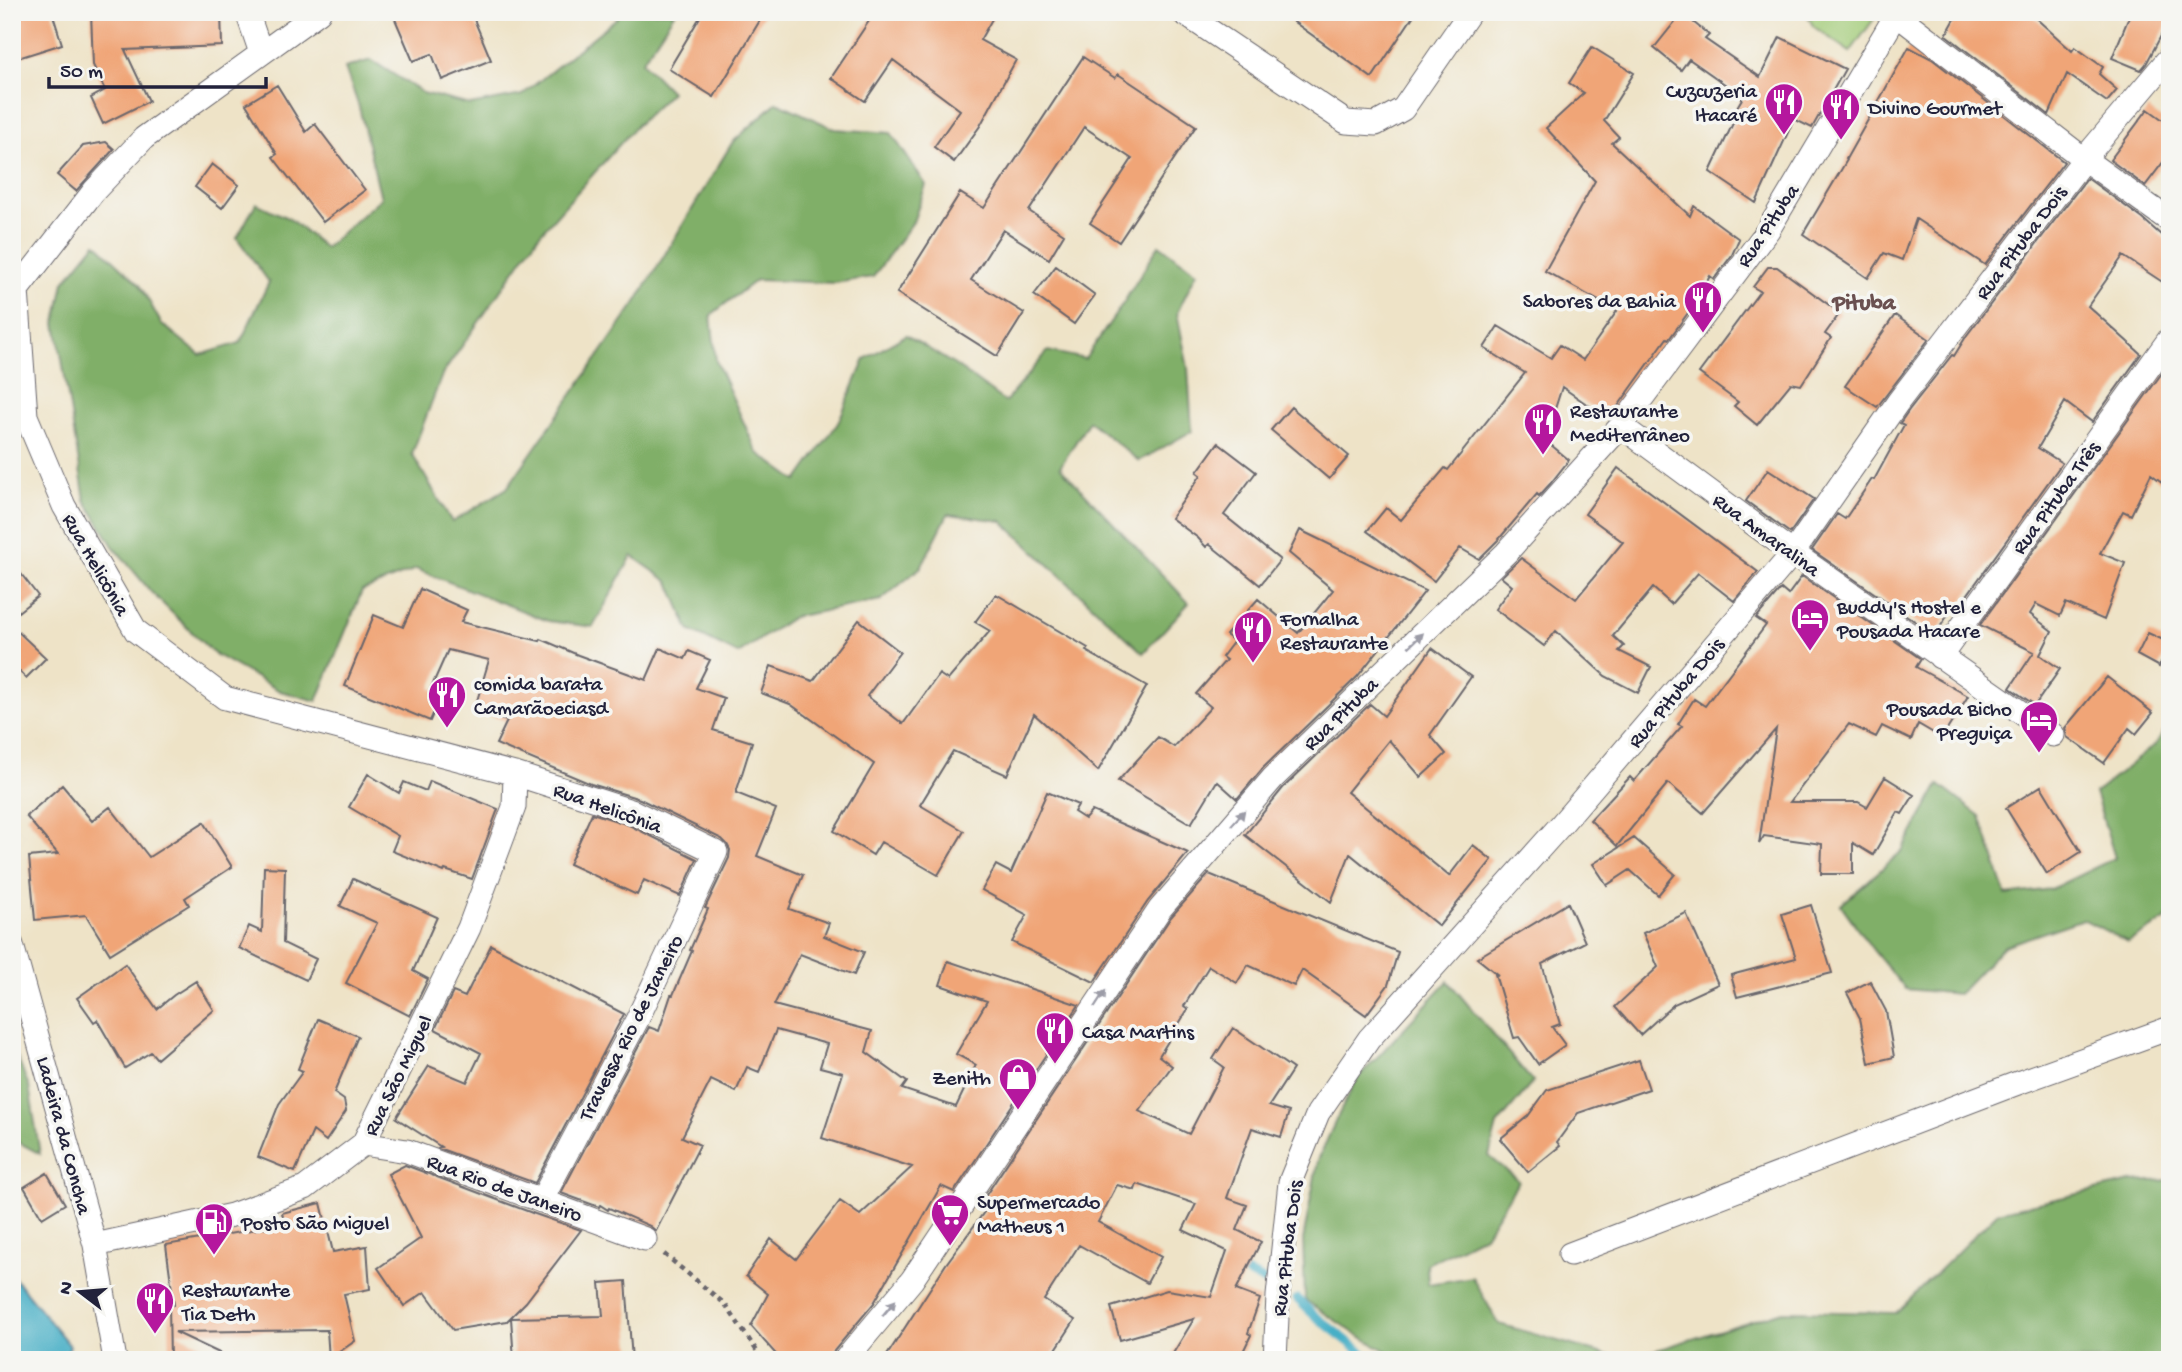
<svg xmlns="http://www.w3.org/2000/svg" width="2182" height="1372" font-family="'Gochi Hand',sans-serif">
<rect width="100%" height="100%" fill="#f6f6f2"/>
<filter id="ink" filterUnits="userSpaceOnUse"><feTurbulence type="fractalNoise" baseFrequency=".0143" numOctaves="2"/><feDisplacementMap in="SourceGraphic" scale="14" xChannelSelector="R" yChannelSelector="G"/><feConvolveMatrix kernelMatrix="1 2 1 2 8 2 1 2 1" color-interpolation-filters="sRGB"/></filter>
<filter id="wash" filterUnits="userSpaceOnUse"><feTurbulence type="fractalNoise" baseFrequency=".00686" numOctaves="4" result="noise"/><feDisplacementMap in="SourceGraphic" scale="28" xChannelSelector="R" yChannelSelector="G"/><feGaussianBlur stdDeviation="1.57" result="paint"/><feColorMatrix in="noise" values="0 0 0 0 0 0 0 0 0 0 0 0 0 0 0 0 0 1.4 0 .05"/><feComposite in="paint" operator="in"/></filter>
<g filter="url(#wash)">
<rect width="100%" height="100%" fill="#eee3c7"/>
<path fill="#a1cb77" stroke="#627659" stroke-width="2" d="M 1806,12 L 1879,12 L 1850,52 L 1813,26 Z"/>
<path fill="#80af68" stroke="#516852" stroke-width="2" d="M 617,12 L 675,12 L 642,62 L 671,92 L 635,127 L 539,235 L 442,375 L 412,454 L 452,522 L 507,488 L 635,304 L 732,143 L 777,102 L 835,129 L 891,133 L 926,185 L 913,222 L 873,277 L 835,283 L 756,280 L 711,315 L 716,361 L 757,452 L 797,481 L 838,423 L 865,359 L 906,335 L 958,367 L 1005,402 L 1048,351 L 1085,359 L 1124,302 L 1159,245 L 1197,272 L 1177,313 L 1188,368 L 1192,431 L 1139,461 L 1089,421 L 1060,467 L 1189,603 L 1143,653 L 1002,521 L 948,514 L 921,567 L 881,600 L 793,617 L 738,654 L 689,630 L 669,582 L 632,556 L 593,627 L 548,621 L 416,569 L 362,591 L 317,701 L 280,691 L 213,653 L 151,592 L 113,546 L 85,500 L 56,323 L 64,282 L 96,243 L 140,285 L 161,323 L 200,355 L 240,343 L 269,282 L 237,238 L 256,203 L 290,219 L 325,248 L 381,198 L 359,107 L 345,68 L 371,60 L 423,93 L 470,105 L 522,95 L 618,17 Z
M 2170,722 L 2170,914 L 2165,920 L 2128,942 L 2083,919 L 2004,946 L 1958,994 L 1905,989 L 1873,950 L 1841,905 L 1902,851 L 1939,785 L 1980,816 L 2006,895 L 2051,889 L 2115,858 L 2095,793 L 2156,744 Z
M 1448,981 L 1533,1082 L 1497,1125 L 1489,1156 L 1519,1181 L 1485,1235 L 1427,1264 L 1428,1284 L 1472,1277 L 1499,1324 L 1624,1360 L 1783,1311 L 1896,1313 L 1998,1212 L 2131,1182 L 2170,1180 L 2170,1360 L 1403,1360 L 1354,1333 L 1305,1300 L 1303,1240 L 1318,1160 L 1336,1120 L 1356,1080 Z
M 12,1046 L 29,1086 L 40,1154 L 12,1139 Z"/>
<path fill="#47afc6" stroke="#346880" stroke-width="2" d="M 12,1275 L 70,1346 L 64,1360 L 12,1360 Z"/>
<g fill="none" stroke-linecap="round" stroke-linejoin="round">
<path stroke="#47afc6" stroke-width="9" d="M 1243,1271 L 1264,1281
M 1297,1299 L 1315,1316 L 1372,1360"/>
</g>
<g id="blocks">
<path fill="#f0a577" d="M 12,12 L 52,12 L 62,44 L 12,60 Z
M 91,12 L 221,12 L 222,46 L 125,50 L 149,101 L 103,124 L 91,98 L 105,90 L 93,65 Z
M 392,12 L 471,12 L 491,60 L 442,80 L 432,54 L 413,61 Z
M 703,12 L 765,12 L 714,97 L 669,69 Z
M 875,12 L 996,12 L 980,40 L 1016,60 L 980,126 L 954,162 L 934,147 L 960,110 L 893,60 L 865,101 L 831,78 Z
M 1280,12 L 1416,12 L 1372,78 Z
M 1959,12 L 2029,12 L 2072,51 L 2075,47 L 2103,67 L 2099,74 L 2117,90 L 2107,102 L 2067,74 L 2049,115 L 1946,35 Z
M 2131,12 L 2170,12 L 2170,19 L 2146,64 L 2141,70 L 2112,58 Z
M 1682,13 L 1709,35 L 1705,39 L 1760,77 L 1780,37 L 1845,69 L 1812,128 L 1794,119 L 1756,203 L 1710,172 L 1735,119 L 1731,117 L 1743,97 L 1689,59 L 1681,70 L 1654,48 Z
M 1592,47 L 1634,73 L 1604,121 L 1619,137 L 1612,143 L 1690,216 L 1694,206 L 1739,239 L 1732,255 L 1714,279 L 1710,276 L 1693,306 L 1669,339 L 1667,338 L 1611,416 L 1606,413 L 1604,416 L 1562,387 L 1545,440 L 1569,460 L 1550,484 L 1539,496 L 1537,494 L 1499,539 L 1479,559 L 1460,548 L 1434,581 L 1367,531 L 1386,508 L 1401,520 L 1445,468 L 1448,470 L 1525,373 L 1484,348 L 1498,326 L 1551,358 L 1560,345 L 1583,360 L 1617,311 L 1545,271 L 1595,181 L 1546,128 L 1584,93 L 1569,83 Z
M 1909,47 L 1932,59 L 2064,162 L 1985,265 L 1916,219 L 1902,260 L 1884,253 L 1868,278 L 1803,234 L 1847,160 L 1846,159 Z
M 1083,57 L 1115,78 L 1118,74 L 1196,126 L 1119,242 L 1090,223 L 1132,159 L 1084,127 L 1029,211 L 1064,234 L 1049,259 L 1003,230 L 971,280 L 1024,313 L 997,356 L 897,293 L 960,193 L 984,208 Z
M 277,85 L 306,132 L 315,124 L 365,190 L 323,222 L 273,157 L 277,154 L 246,104 Z
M 2148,109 L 2170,125 L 2170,153 L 2145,186 L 2110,160 Z
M 106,142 L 114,149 L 76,191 L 57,175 L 83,146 Z
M 212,164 L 239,185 L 222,208 L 195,187 Z
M 2087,178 L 2143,219 L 2170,243 L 2170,287 L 2123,256 L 2088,306 L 2141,354 L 2092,422 L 2065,402 L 2038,448 L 2062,463 L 1955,612 L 1951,610 L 1935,635 L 1812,550 L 1837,514 L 1845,519 L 1872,479 L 1874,480 L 1904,425 L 1900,423 L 1909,410 L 1952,355 L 1954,356 L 1967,335 Z
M 1056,266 L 1095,295 L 1074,324 L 1034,295 Z
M 1768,267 L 1777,267 L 1840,313 L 1825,334 L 1831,338 L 1801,385 L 1791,383 L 1757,425 L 1734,406 L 1738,402 L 1699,373 L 1760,291 L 1753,287 Z
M 1895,315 L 1929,339 L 1877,407 L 1845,386 Z
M 2162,373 L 2170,380 L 2170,488 L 2151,474 L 2131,515 L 2123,511 L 2100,553 L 2125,563 L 2104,620 L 2066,603 L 2060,616 L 2036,604 L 2030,614 L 2052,631 L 2040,655 L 2060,669 L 2035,705 L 2010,688 L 2034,652 L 1980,625 Z
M 1291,407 L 1349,456 L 1329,479 L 1271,430 Z
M 1218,443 L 1256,472 L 1224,515 L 1280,560 L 1260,585 L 1209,544 L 1206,547 L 1198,538 L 1171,518 L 1201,475 L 1197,472 Z
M 1618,468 L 1758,572 L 1734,601 L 1698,573 L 1671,604 L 1653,588 L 1613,636 L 1624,646 L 1619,651 L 1651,667 L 1638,693 L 1605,676 L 1556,631 L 1544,646 L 1495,609 L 1512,586 L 1501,577 L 1521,558 L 1576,599 L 1623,542 L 1585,514 Z
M 1768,469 L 1814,499 L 1790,533 L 1746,501 Z
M 1300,530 L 1425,591 L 1357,677 L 1263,768 L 1237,799 L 1217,781 L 1191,824 L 1118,781 L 1158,737 L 1174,747 L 1211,707 L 1196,694 L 1226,660 L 1222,657 L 1234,641 L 1226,635 L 1258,599 L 1298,633 L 1333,590 L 1289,553 Z
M 12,562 L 38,596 L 12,617 Z
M 1802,576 L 1921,659 L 1916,667 L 1968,696 L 1942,738 L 1918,724 L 1911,740 L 1882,726 L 1876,737 L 1849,724 L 1790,802 L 1858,802 L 1867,807 L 1885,777 L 1914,795 L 1902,814 L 1898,812 L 1873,855 L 1853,843 L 1853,874 L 1821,874 L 1822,844 L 1764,836 L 1759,844 L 1776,729 L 1703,813 L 1668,783 L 1617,846 L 1590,820 L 1630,777 L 1634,781 L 1682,726 L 1678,724 L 1694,699 L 1705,706 L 1766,625 L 1756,618 L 1781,589 L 1788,595 Z
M 420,589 L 467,610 L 461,622 L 540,641 L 541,639 L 578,655 L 646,680 L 660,648 L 685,659 L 689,651 L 710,660 L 696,688 L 724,698 L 713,730 L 752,742 L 736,793 L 776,809 L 757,856 L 803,875 L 789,909 L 829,923 L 824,936 L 864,952 L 854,975 L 800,954 L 774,1005 L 872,1031 L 866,1052 L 907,1082 L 902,1089 L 956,1107 L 976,1065 L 956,1054 L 987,1001 L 940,985 L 948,961 L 1079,1005 L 954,1192 L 941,1186 L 874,1303 L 834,1351 L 831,1360 L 781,1360 L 751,1326 L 768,1294 L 746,1276 L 771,1239 L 796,1259 L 840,1201 L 860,1215 L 912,1167 L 822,1138 L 843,1073 L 820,1067 L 827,1044 L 776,1030 L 759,1072 L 747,1067 L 736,1092 L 711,1080 L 682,1137 L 700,1145 L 656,1231 L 650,1226 L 609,1208 L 608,1210 L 600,1205 L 599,1207 L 561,1193 L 649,1027 L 659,1031 L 671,995 L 673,995 L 692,951 L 690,950 L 708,909 L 705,908 L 729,858 L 730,850 L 727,844 L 722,839 L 640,799 L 591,784 L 496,744 L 507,721 L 474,711 L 489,660 L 448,650 L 431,688 L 442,693 L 430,721 L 345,686 L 374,615 L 403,627 Z
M 996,594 L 1088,648 L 1086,651 L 1147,686 L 1098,771 L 1034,714 L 1007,775 L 953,751 L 920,805 L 964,831 L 938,875 L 881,842 L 873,855 L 834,831 L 874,764 L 790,704 L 761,693 L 771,666 L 813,681 L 859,620 L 900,652 L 867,696 L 903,724 L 939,674 L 948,680 L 990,631 L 975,622 Z
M 12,626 L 46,658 L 26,678 L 12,664 Z
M 2148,633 L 2170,643 L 2159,667 L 2137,655 Z
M 1432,648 L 1471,677 L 1430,735 L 1446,754 L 1421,777 L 1389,740 L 1347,792 L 1449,876 L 1473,845 L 1492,860 L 1439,926 L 1350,854 L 1331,902 L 1245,835 L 1283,788 L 1370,704 L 1384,716 Z
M 2107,677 L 2153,713 L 2136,734 L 2129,728 L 2104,763 L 2067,737 L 2065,728 Z
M 368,774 L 399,793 L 404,782 L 426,791 L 430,781 L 498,809 L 472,879 L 445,870 L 444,872 L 392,851 L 398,836 L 349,807 Z
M 62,785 L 92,821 L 110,807 L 149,857 L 204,822 L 232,867 L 185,898 L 189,905 L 110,954 L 86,915 L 35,920 L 29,857 L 58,854 L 26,816 Z
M 2041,786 L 2081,852 L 2047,874 L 2006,808 Z
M 1047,792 L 1078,805 L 1074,812 L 1085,819 L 1092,811 L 1188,853 L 1148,901 L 1094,982 L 1012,942 L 1027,915 L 982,890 L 996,865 L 1011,873 Z
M 592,813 L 629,825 L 697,859 L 680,896 L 644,880 L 637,895 L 569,864 Z
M 1634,838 L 1675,874 L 1658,895 L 1630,870 L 1607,885 L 1593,864 Z
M 264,867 L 285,868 L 283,943 L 316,959 L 306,980 L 239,948 L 249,926 L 262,932 Z
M 1209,874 L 1398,952 L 1388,985 L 1366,1015 L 1302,970 L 1294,986 L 1248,965 L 1237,983 L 1209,966 L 1184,1006 L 1188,1009 L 1159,1056 L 1172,1066 L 1139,1111 L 1189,1134 L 1224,1067 L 1213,1059 L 1233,1028 L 1293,1069 L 1269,1106 L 1289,1112 L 1281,1137 L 1252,1128 L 1227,1198 L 1247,1205 L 1237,1230 L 1261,1242 L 1236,1290 L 1260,1299 L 1248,1333 L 1251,1335 L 1239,1360 L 1169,1360 L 1194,1319 L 1120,1340 L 1111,1307 L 1167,1290 L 1211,1297 L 1227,1251 L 1183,1230 L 1196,1204 L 1137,1184 L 1135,1190 L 1117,1185 L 1098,1222 L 1161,1257 L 1147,1283 L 1079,1245 L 1044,1300 L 1075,1320 L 1049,1360 L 884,1360 L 946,1264 L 987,1208 L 980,1204 L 1171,917 Z
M 353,879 L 437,917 L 413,971 L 428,979 L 410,1016 L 346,983 L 377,923 L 340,906 Z
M 1568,903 L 1585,942 L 1542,964 L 1560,1024 L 1552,1027 L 1565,1045 L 1538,1064 L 1519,1037 L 1514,1038 L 1495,974 L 1498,975 L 1477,958 Z
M 1811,905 L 1832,973 L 1737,997 L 1731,975 L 1796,958 L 1782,914 Z
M 1686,913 L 1718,984 L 1674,1004 L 1640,1035 L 1615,1007 L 1658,967 L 1643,933 Z
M 491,945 L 624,1014 L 535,1183 L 438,1148 L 441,1147 L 396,1118 L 429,1066 L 467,1082 L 481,1053 L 435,1029 L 453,992 L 465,997 Z
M 125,964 L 157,1009 L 174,995 L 196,981 L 214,1010 L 157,1059 L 151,1052 L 125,1068 L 97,1020 L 94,1022 L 77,998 Z
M 1870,981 L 1886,1011 L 1894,1057 L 1869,1063 L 1860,1018 L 1847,993 Z
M 318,1019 L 358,1036 L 334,1093 L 344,1100 L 346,1111 L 326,1141 L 313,1131 L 295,1172 L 258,1157 L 279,1104 L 303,1071 L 298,1069 Z
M 1639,1060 L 1649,1089 L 1578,1113 L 1557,1142 L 1560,1146 L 1528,1172 L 1500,1139 L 1528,1116 L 1547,1090 Z
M 405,1165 L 535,1214 L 581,1230 L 526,1302 L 507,1321 L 453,1330 L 425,1292 L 404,1306 L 378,1268 L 421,1238 L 388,1174 Z
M 47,1173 L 65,1204 L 42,1218 L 24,1187 Z
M 321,1203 L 333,1252 L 367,1246 L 370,1289 L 344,1294 L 355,1341 L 329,1359 L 327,1330 L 175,1332 L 234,1360 L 170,1360 L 169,1305 L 174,1305 L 166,1245 L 285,1224 L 282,1213 Z
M 626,1281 L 632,1360 L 514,1360 L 511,1318 L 603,1316 L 600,1283 Z"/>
</g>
</g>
<g filter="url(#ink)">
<use href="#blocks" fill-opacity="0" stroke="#69666c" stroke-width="2"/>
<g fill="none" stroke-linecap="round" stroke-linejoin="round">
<g stroke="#69666c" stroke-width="25">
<path id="street" d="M 247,12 L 261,53
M 1182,12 L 1346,122 L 1376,124 L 1403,109 L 1470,12
M 1896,14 L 2084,159 L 2170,221
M 12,278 L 17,290 L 26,416 L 64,506 L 136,631 L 225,698 L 515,774 L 634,812 L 716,852 L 637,1020 L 541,1201
M 17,290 L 94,191 L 144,138 L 319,12
M 1621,426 L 1793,553 L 2053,735
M 1940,657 L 2170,338
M 12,945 L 95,1245 L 115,1360
M 363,1144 L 407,1151 L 645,1239
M 95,1245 L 232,1215 L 305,1188 L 363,1144 L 469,928 L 514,807 L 515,774
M 1570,1254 L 2015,1084 L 2170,1028
M 845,1360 L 912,1280 L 1160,909 L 1273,778 L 1506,553 L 1621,426 L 1768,230 L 1898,12
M 1275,1360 L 1278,1296 L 1290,1182 L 1318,1113 L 1369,1039 L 1559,827 L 1793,553 L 1898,402 L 2084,159 L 2170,57"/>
</g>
<path stroke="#69666c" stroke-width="4.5" stroke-dasharray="5 5" stroke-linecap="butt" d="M 664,1254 L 725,1304 L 763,1360"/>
<use href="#street" stroke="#fff" stroke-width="23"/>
</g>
<defs><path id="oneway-solid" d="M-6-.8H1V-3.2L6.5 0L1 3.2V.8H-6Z" transform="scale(1.75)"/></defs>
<g fill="#9c9ca7">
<use href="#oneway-solid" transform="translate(1416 640) rotate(-44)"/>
<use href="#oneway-solid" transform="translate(1238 818) rotate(-49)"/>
<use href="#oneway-solid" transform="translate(1100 999) rotate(-57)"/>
<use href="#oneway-solid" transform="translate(889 1308) rotate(-50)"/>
</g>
</g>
<defs>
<g id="restaurant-pin" transform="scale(2.0125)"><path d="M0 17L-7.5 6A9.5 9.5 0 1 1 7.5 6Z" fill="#b5179e" stroke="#f6f6f2"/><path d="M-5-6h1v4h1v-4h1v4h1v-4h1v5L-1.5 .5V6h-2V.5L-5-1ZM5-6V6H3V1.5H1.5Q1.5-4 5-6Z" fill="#fff"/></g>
<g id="hotel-pin" transform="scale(2.0125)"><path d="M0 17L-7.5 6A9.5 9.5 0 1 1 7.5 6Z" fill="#b5179e" stroke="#f6f6f2"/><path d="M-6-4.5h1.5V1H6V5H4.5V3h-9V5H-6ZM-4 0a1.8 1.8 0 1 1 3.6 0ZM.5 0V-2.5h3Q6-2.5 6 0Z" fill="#fff"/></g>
<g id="shop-pin" transform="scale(2.0125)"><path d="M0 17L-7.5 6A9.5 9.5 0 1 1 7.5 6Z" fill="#b5179e" stroke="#f6f6f2"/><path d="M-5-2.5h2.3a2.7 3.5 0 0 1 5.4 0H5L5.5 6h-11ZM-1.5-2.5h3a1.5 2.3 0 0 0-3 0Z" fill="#fff"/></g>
<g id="supermarket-pin" transform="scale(2.0125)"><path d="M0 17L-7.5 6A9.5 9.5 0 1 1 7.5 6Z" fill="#b5179e" stroke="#f6f6f2"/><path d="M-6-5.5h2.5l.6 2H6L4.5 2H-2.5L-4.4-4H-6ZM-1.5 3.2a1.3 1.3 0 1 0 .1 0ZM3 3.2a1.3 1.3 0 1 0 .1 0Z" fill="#fff"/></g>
<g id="fuel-pin" transform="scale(2.0125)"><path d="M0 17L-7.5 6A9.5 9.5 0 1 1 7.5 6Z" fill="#b5179e" stroke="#f6f6f2"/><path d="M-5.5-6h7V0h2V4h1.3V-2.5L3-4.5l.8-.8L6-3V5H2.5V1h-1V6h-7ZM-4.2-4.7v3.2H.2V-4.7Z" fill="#fff"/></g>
</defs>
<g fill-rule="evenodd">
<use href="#restaurant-pin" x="1784" y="102"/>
<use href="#restaurant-pin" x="1841" y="107"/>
<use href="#restaurant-pin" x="1703" y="300"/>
<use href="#restaurant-pin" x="1543" y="422"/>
<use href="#hotel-pin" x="1810" y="618"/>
<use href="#restaurant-pin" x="1253" y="630"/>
<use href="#restaurant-pin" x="447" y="695"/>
<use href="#hotel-pin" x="2039" y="720"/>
<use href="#restaurant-pin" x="1055" y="1031"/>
<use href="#shop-pin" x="1018" y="1077"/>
<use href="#supermarket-pin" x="950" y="1213"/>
<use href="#fuel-pin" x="214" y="1222"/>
<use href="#restaurant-pin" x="155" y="1301"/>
</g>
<g text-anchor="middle" stroke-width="7" stroke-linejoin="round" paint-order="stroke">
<g font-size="21" fill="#22223b" stroke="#f6f6f2" text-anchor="start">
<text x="1757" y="97" text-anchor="end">Cuzcuzeria<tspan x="1757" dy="24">Itacaré</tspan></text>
<text x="1868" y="114">Divino Gourmet</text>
<text x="1676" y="307" text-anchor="end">Sabores da Bahia</text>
<text x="1570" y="417">Restaurante<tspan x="1570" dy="24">Mediterrâneo</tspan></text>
<text x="1837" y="613">Buddy's Hostel e<tspan x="1837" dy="24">Pousada Itacare</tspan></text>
<text x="1280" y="625">Fornalha<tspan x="1280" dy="24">Restaurante</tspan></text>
<text x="474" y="690">comida barata<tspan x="474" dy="24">Camarãoeciasd</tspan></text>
<text x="2012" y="715" text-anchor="end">Pousada Bicho<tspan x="2012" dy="24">Preguiça</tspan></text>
<text x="1082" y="1038">Casa Martins</text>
<text x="991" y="1084" text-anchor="end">Zenith</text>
<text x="977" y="1208">Supermercado<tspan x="977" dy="24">Matheus 1</tspan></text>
<text x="241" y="1229">Posto São Miguel</text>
<text x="182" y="1296">Restaurante<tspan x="182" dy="24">Tia Deth</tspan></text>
</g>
<g font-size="21" fill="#22223b" stroke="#f6f6f2">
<text transform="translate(1767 225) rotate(-56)" y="7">Rua Pituba</text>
<text transform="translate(2020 242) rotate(-53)" y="7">Rua Pituba Dois</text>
<text transform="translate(2055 497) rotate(-54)" y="7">Rua Pituba Três</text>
<text transform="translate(1767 534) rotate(36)" y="7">Rua Amaralina</text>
<text transform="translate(97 564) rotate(60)" y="7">Rua Helicônia</text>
<text transform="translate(1675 692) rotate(-50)" y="7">Rua Pituba Dois</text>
<text transform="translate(1340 713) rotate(-44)" y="7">Rua Pituba</text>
<text transform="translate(608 807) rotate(20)" y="7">Rua Helicônia</text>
<text transform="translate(630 1027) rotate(-63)" y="7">Travessa Rio de Janeiro</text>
<text transform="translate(397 1075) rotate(-64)" y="7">Rua São Miguel</text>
<text transform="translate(65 1135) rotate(75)" y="7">Ladeira da Concha</text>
<text transform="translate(505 1187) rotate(20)" y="7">Rua Rio de Janeiro</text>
<text transform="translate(1286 1248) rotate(-83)" y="7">Rua Pituba Dois</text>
</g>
<g font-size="23" font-weight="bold" fill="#6a5050" stroke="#f6f6f2">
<text x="1864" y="309">Pituba</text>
</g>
</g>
<rect width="2182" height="1372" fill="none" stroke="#f6f6f2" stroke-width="42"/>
<g transform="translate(80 1292) rotate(286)" stroke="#f6f6f2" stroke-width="5" paint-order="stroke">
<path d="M0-5L12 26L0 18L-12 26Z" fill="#22223b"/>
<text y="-10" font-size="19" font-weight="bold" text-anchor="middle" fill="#22223b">N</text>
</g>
<path d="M49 77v10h217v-10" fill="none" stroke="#22223b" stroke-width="3.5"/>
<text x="60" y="77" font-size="21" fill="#22223b" stroke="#f6f6f2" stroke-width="5" paint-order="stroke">50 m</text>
</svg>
